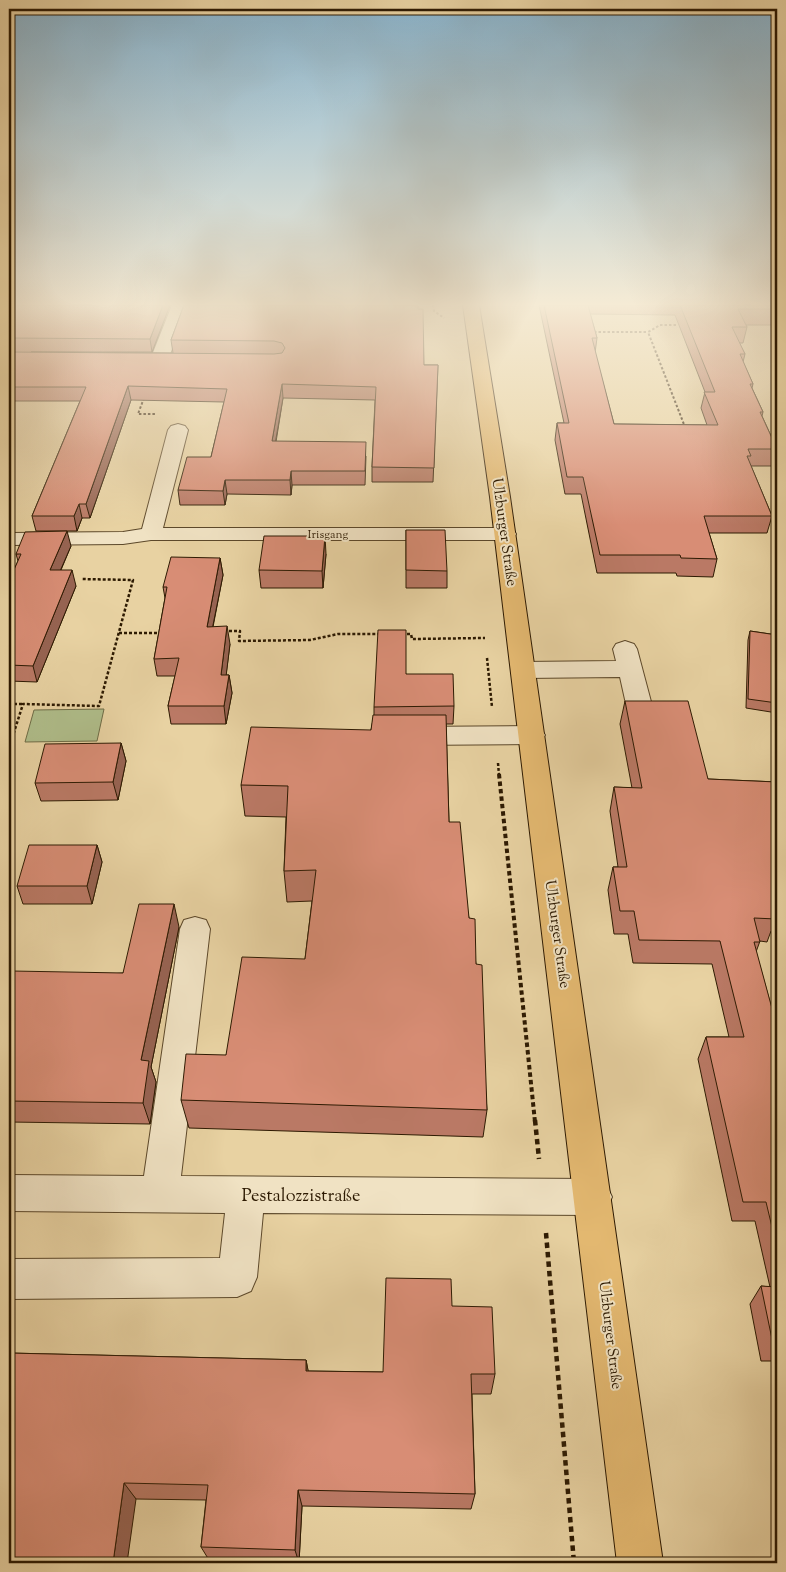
<svg xmlns="http://www.w3.org/2000/svg" width="786" height="1572" font-family="'Sorts Mill Goudy',serif">
<rect width="100%" height="100%" fill="#e8d2a2"/>
<filter id="stains"><feTurbulence type="fractalNoise" baseFrequency=".004" numOctaves="4"/><feColorMatrix values="0 0 0 0 .2 0 0 0 0 .09 0 0 0 0 .02 0 0 0 .5 -.17"/></filter>
<radialGradient id="worn" r=".72"><stop offset=".6" stop-color="#630" stop-opacity="0"/><stop offset="1" stop-color="#630" stop-opacity=".3"/></radialGradient>
<path fill="#afbd8a" stroke="#6e6c46" d="M 104,709 L 97,741 L 25,742 L 34,710 Z"/>
<g fill="none" stroke-linecap="round" stroke-linejoin="round">
<g stroke="#5c482a" stroke-width="2">
<path id="minor" d="M 172,305 L 188,305 L 168,360 L 165,364 L 153,364 L 150,360 Z
M 178,424 L 185,426 L 188,430 L 163,528 L 505,528 L 513,529 L 516,534 L 513,539 L 505,540 L 151,540 L 123,544 L 9,545 L 9,533 L 123,532 L 142,529 L 168,430 L 171,426 Z
M 625,641 L 634,644 L 637,649 L 654,713 L 650,719 L 641,722 L 632,719 L 628,713 L 620,677 L 523,678 L 514,676 L 511,670 L 514,664 L 523,662 L 616,661 L 613,649 L 616,644 Z
M 532,726 L 541,729 L 545,735 L 541,741 L 532,744 L 408,745 L 399,742 L 395,736 L 399,730 L 408,727 Z
M 195,917 L 206,920 L 210,929 L 181,1176 L 593,1179 L 606,1184 L 612,1197 L 606,1210 L 593,1215 L 263,1213 L 257,1277 L 251,1291 L 237,1297 L 9,1299 L 9,1259 L 220,1258 L 225,1213 L 9,1211 L 9,1175 L 144,1176 L 180,929 L 184,920 Z"/>
</g>
<g stroke="#2d1a02" stroke-width="2">
<path id="major" d="M 463,305 L 479,305 L 510,497 L 663,1563 L 617,1563 L 490,497 Z"/>
</g>
<path stroke="#2d1a02" stroke-width="2" stroke-dasharray="2.5 2" stroke-linecap="butt" d="M 433,305 L 434,311 L 444,318
M 676,325 L 660,325 L 648,332 L 685,427
M 594,332 L 648,332
M 144,398 L 138,414 L 155,414"/>
<path stroke="#2d1a02" stroke-width="2.5" stroke-dasharray="3 2" stroke-linecap="butt" d="M 224,631 L 240,631 L 239,641 L 310,640 L 338,634 L 381,634
M 119,633 L 161,633
M 402,634 L 411,634 L 412,639 L 485,638
M 487,658 L 492,707
M 9,704 L 23,704
M 9,748 L 23,704 L 99,706 L 133,580 L 81,579
M 498,763 L 499,775"/>
<path stroke="#2d1a02" stroke-width="4" stroke-dasharray="4.5 3" stroke-linecap="butt" d="M 499,774 L 535,1122"/>
<path stroke="#2d1a02" stroke-width="4.5" stroke-dasharray="5.5 4" stroke-linecap="butt" d="M 535,1120 L 539,1159
M 546,1233 L 574,1563"/>
<use href="#minor" fill="#f0e2c3" fill-rule="evenodd"/>
<use href="#major" fill="#e4b971" fill-rule="evenodd"/>
</g>
<path fill="#ba7965" stroke="#2d1a02" fill-rule="evenodd" d="M 9,305 L 170,305 L 152,352 L 31,352 L 173,353 L 171,340 L 184,305 L 424,365 L 438,365 L 433,482 L 372,482 L 372,467 L 375,400 L 283,398 L 276,442 L 366,456 L 365,485 L 292,485 L 291,495 L 227,494 L 225,505 L 180,505 L 178,490 L 211,457 L 224,402 L 131,400 L 90,518 L 82,518 L 77,531 L 36,531 L 32,516 L 80,401 L 9,401 Z
M 539,305 L 777,305 L 777,325 L 746,325 L 747,327 L 743,343 L 739,343 L 745,354 L 743,362 L 753,384 L 752,388 L 763,412 L 762,416 L 777,449 L 772,466 L 751,466 L 772,516 L 767,533 L 709,533 L 717,559 L 713,577 L 677,576 L 676,573 L 597,573 L 581,494 L 565,494 L 555,440 L 557,423 L 564,423 ZM 590,314 L 675,315 L 705,392 L 701,408 L 707,425 L 614,424 L 595,353 L 597,338 Z
M 406,530 L 447,571 L 447,588 L 406,588 Z
M 71,546 L 61,570 L 76,586 L 37,682 L 9,681 L 9,581 L 18,561 L 16,554 Z
M 326,554 L 323,588 L 261,588 L 259,570 Z
M 220,558 L 223,575 L 213,627 L 230,644 L 226,675 L 229,675 L 232,693 L 226,724 L 171,724 L 168,706 L 175,676 L 157,676 L 154,659 L 165,598 L 163,587 Z
M 750,631 L 777,635 L 777,713 L 746,708 L 748,640 Z
M 406,674 L 454,706 L 453,724 L 446,724 L 449,822 L 469,918 L 476,964 L 487,1110 L 483,1137 L 189,1128 L 181,1100 L 226,1055 L 305,959 L 312,901 L 287,902 L 284,871 L 286,817 L 245,816 L 241,785 L 371,730 L 374,715 L 374,707 Z
M 625,701 L 708,779 L 777,782 L 777,931 L 771,931 L 767,942 L 760,941 L 756,952 L 777,1027 L 777,1361 L 761,1361 L 750,1304 L 761,1286 L 770,1287 L 755,1221 L 732,1221 L 698,1059 L 706,1037 L 729,1037 L 712,964 L 633,963 L 628,934 L 614,934 L 608,890 L 613,867 L 618,867 L 610,811 L 614,787 L 632,788 L 620,724 Z
M 121,743 L 126,761 L 118,800 L 41,801 L 35,783 Z
M 97,845 L 102,862 L 92,904 L 23,904 L 17,886 Z
M 179,927 L 151,1067 L 156,1082 L 150,1124 L 9,1122 L 9,982 L 123,973 Z
M 452,1306 L 495,1374 L 491,1394 L 472,1394 L 475,1494 L 471,1509 L 302,1506 L 299,1563 L 209,1560 L 201,1547 L 206,1500 L 136,1499 L 9,1353 L 306,1360 L 308,1371 L 383,1372 Z"/>
<path fill="#976352" stroke="#2d1a02" d="M 163,305 L 170,305 L 152,352 L 150,339 Z
M 282,384 L 283,398 L 273,456 L 272,441 Z
M 128,386 L 131,400 L 90,518 L 86,504 Z
M 291,471 L 292,485 L 291,495 L 290,480 Z
M 225,480 L 227,494 L 225,505 L 223,491 Z
M 79,504 L 82,518 L 77,531 L 74,516 Z
M 67,531 L 71,546 L 54,585 L 50,570 Z
M 325,536 L 326,554 L 323,588 L 322,571 Z
M 220,558 L 223,575 L 209,645 L 207,627 Z
M 72,570 L 76,586 L 37,682 L 33,666 Z
M 227,626 L 230,644 L 224,693 L 221,675 Z
M 229,675 L 232,693 L 226,724 L 224,706 Z
M 121,743 L 126,761 L 118,800 L 113,782 Z
M 97,845 L 102,862 L 92,904 L 87,886 Z
M 174,904 L 179,927 L 151,1067 L 156,1082 L 150,1124 L 143,1103 L 141,1060 Z
M 306,1360 L 310,1380 L 306,1371 Z
M 124,1483 L 136,1499 L 127,1563 L 113,1563 Z
M 298,1490 L 302,1506 L 299,1563 L 295,1550 Z"/>
<path fill="#d88d75" stroke="#2d1a02" d="M 9,305 L 163,305 L 150,339 L 9,338 Z
M 184,305 L 418,305 L 418,309 L 423,309 L 424,365 L 438,365 L 434,468 L 372,467 L 376,387 L 282,384 L 272,441 L 366,442 L 365,471 L 291,471 L 290,480 L 225,480 L 223,491 L 178,490 L 187,457 L 211,457 L 227,389 L 128,386 L 86,504 L 79,504 L 74,516 L 32,516 L 86,387 L 9,387 L 9,352 L 274,354 L 282,353 L 285,348 L 282,343 L 274,341 L 171,340 Z
M 544,305 L 588,305 L 597,338 L 592,338 L 614,424 L 718,425 L 704,392 L 715,392 L 680,305 L 777,305 L 777,309 L 738,309 L 747,327 L 732,327 L 745,354 L 740,354 L 753,384 L 750,384 L 763,412 L 760,412 L 777,449 L 748,449 L 751,456 L 747,456 L 772,516 L 704,516 L 717,559 L 681,558 L 680,555 L 600,555 L 583,477 L 567,477 L 557,423 L 569,423 Z
M 406,530 L 445,530 L 447,571 L 406,570 Z
M 67,531 L 50,570 L 72,570 L 33,666 L 9,665 L 9,581 L 21,554 L 16,554 L 25,532 Z
M 264,536 L 325,536 L 322,571 L 259,570 Z
M 171,557 L 220,558 L 207,627 L 227,626 L 221,675 L 229,675 L 224,706 L 168,706 L 179,658 L 154,659 L 167,587 L 163,587 Z
M 378,630 L 406,630 L 406,674 L 453,674 L 454,706 L 374,707 Z
M 750,631 L 777,635 L 777,703 L 748,699 Z
M 625,701 L 688,701 L 708,779 L 777,782 L 777,908 L 773,908 L 776,919 L 754,918 L 760,942 L 754,942 L 777,1027 L 777,1248 L 766,1202 L 743,1202 L 706,1037 L 744,1037 L 720,941 L 639,940 L 634,911 L 620,911 L 613,867 L 627,867 L 614,787 L 642,788 Z
M 373,715 L 446,715 L 449,822 L 460,822 L 469,918 L 475,919 L 476,964 L 482,965 L 487,1110 L 181,1100 L 186,1054 L 226,1055 L 242,957 L 305,959 L 316,870 L 284,871 L 288,786 L 241,785 L 251,727 L 371,730 Z
M 121,743 L 113,782 L 35,783 L 45,744 Z
M 29,845 L 97,845 L 87,886 L 17,886 Z
M 139,904 L 174,904 L 141,1060 L 149,1061 L 143,1103 L 9,1101 L 9,982 L 12,971 L 123,973 Z
M 386,1278 L 451,1279 L 452,1306 L 492,1307 L 495,1374 L 471,1374 L 475,1494 L 298,1490 L 295,1550 L 201,1547 L 208,1485 L 124,1483 L 113,1563 L 9,1563 L 9,1353 L 306,1360 L 306,1371 L 383,1372 Z
M 761,1286 L 777,1287 L 777,1345 L 773,1344 Z"/>
<linearGradient id="sky" x2="0" y2="1"><stop stop-color="#88b5d0"/><stop offset="0.58" stop-color="#f5ebd5"/><stop offset="1" stop-color="#f5ebd5" stop-opacity="0"/></linearGradient>
<rect width="786" height="525" fill="url(#sky)"/>
<g text-anchor="middle" stroke-width="4" stroke-linejoin="round" paint-order="stroke">
<g font-size="12" fill="#2d1a02" stroke="#f0e2c3">
<text x="328" y="538">Irisgang</text>
</g>
<g font-size="15" fill="#2d1a02" stroke="#f0e2c3">
<text transform="translate(505 532) rotate(82)" y="5">Ulzburger Straße</text>
<text transform="translate(558 934) rotate(82)" y="5">Ulzburger Straße</text>
<text transform="translate(611 1335) rotate(83)" y="5">Ulzburger Straße</text>
</g>
<g font-size="18" fill="#2d1a02" stroke="#f0e2c3">
<text x="301" y="1201">Pestalozzistraße</text>
</g>
</g>
<rect width="786" height="1572" fill="none" stroke="#e8d2a2" stroke-width="30"/>
<rect x="10" y="10" width="766" height="1552" fill="none" stroke="#2d1a02" stroke-width="2.5"/>
<rect x="15" y="15" width="756" height="1542" fill="none" stroke="#2d1a02"/>
<rect width="100%" height="100%" filter="url(#stains)"/>
<rect width="100%" height="100%" fill="url(#worn)"/>
</svg>
